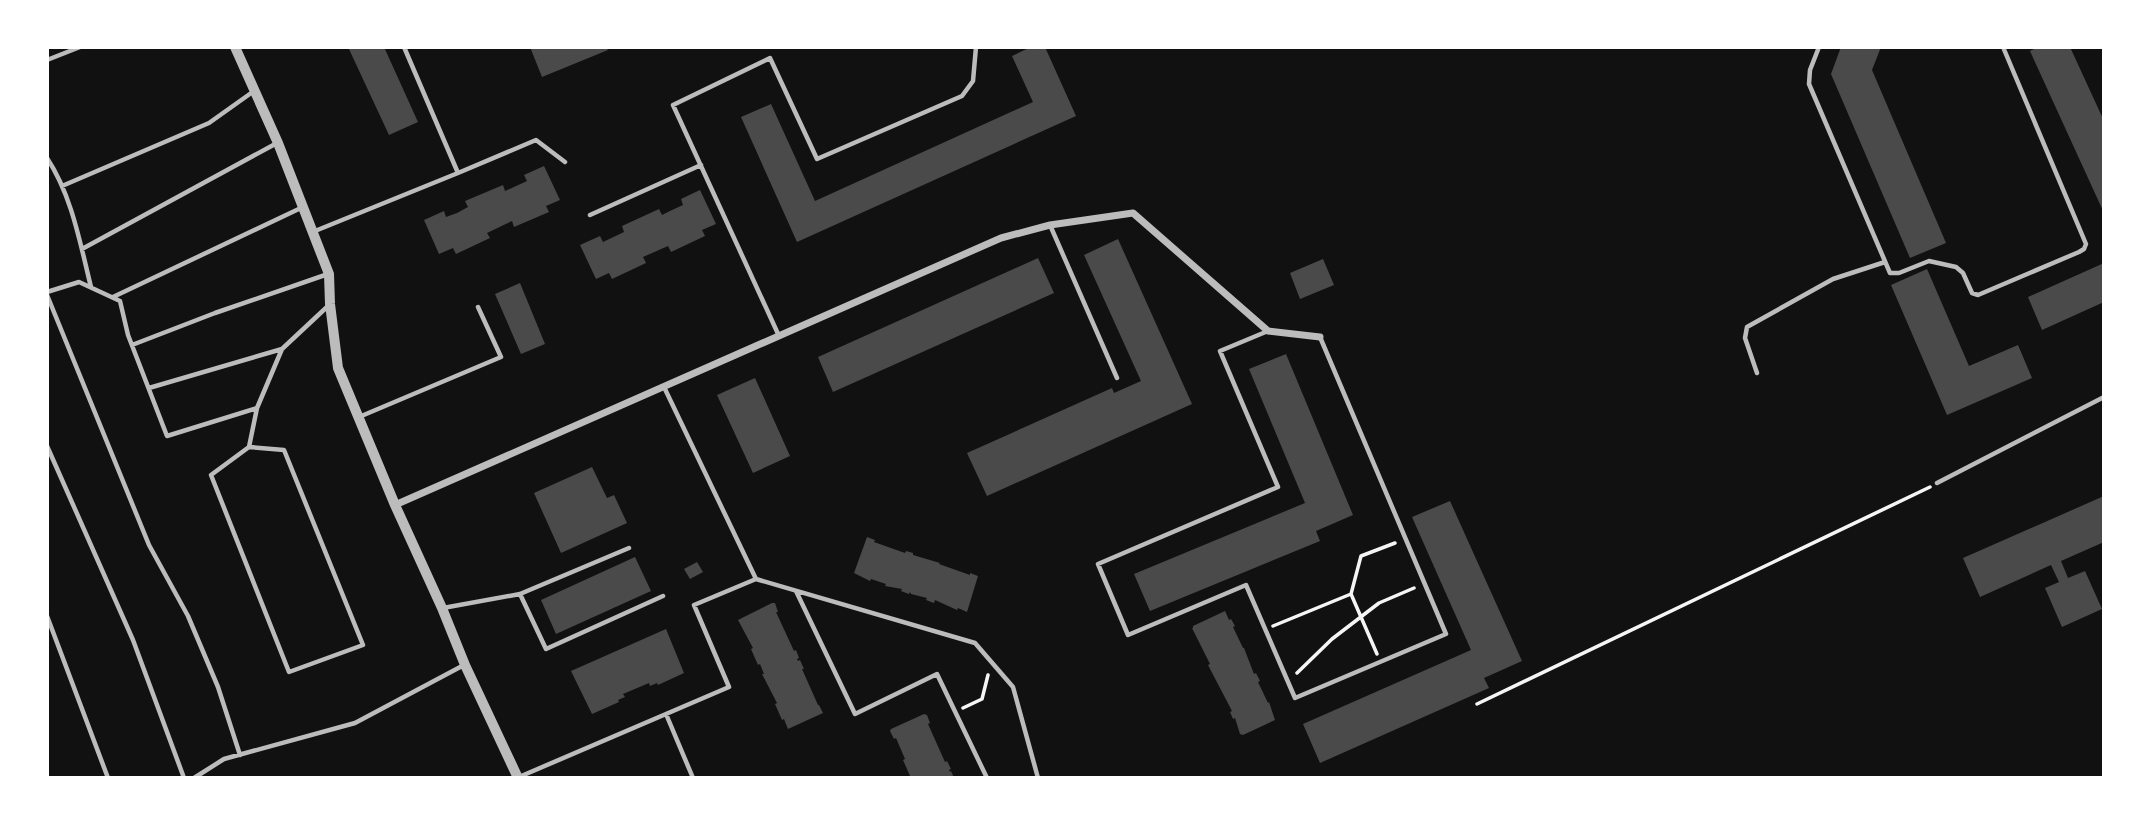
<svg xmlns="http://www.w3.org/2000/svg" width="2151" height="825" font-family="'Nunito Sans',sans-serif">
<rect width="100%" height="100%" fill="#111"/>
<path fill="#4a4a4a" d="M 348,47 L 384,47 L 418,122 L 389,135 Z
M 530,47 L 606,47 L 608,50 L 542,77 Z
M 1031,47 L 1045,47 L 1076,116 L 797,242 L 741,117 L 771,104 L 815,201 L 1033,102 L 1012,56 Z
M 1841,47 L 1881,47 L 1872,70 L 1946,243 L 1910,258 L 1831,74 Z
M 2038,47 L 2070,47 L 2104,121 L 2104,213 L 2030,51 Z
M 544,166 L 560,200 L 546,206 L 549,212 L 514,227 L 512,221 L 487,233 L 490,238 L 456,254 L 453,248 L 439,254 L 424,220 L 444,211 L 446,217 L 457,213 L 468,207 L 465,201 L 503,185 L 505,191 L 527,181 L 524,175 Z
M 700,190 L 716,224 L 702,230 L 705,236 L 671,252 L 668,246 L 643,257 L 646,263 L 612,279 L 609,273 L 596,279 L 580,245 L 600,236 L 603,242 L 624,232 L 622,226 L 659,209 L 662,215 L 672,210 L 683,205 L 681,199 Z
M 1118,239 L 1192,404 L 987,496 L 967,453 L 1112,388 L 1114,393 L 1141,381 L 1084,255 Z
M 1038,258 L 1054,293 L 833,392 L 818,357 Z
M 1323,259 L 1334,285 L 1300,299 L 1290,273 Z
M 2104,263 L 2104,302 L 2042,330 L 2028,297 Z
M 1927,269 L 1969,366 L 2018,345 L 2032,378 L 1947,415 L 1891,285 Z
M 520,283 L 545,344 L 521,354 L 495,294 Z
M 1286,354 L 1353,515 L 1316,531 L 1320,541 L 1150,611 L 1134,574 L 1305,503 L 1249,369 Z
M 755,378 L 790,456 L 753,473 L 717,395 Z
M 592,467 L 607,498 L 614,495 L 627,523 L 561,553 L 534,493 Z
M 2104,496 L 2104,542 L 2061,561 L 2068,578 L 2085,571 L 2102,609 L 2062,627 L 2045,588 L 2059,582 L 2051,565 L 1980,597 L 1963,558 Z
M 1450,501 L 1522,661 L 1484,678 L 1489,688 L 1320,763 L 1303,724 L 1471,650 L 1412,517 Z
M 867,537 L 875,540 L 874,542 L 905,553 L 906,551 L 913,553 L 913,555 L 940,563 L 939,564 L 970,575 L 970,573 L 978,576 L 967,612 L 958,608 L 957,610 L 935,600 L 934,603 L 926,600 L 927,598 L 911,594 L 910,592 L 909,594 L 901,591 L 902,589 L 885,586 L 886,584 L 871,579 L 870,581 L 854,573 Z
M 635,557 L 651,591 L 556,634 L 541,600 Z
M 697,562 L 703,572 L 690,579 L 684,569 Z
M 772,603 L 775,603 L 778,612 L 776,612 L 794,651 L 796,650 L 799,658 L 797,659 L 798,661 L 800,660 L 804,669 L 802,669 L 818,705 L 819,705 L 823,713 L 788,729 L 784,719 L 782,720 L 775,704 L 777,703 L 762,674 L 764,674 L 760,664 L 758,665 L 751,649 L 753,648 L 738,620 Z
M 1225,611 L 1229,620 L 1231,619 L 1235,626 L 1233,627 L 1243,648 L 1244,648 L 1254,674 L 1256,673 L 1260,681 L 1258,682 L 1268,703 L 1269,702 L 1275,720 L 1243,735 L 1240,734 L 1235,718 L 1233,719 L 1230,712 L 1232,711 L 1208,665 L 1210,664 L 1192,628 L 1193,628 L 1193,626 Z
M 666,629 L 684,673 L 658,685 L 657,683 L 650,686 L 649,683 L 623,694 L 625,697 L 618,700 L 619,702 L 592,714 L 571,671 Z
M 924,714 L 927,715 L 930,723 L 928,724 L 945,762 L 947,761 L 951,769 L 949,770 L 950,772 L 951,771 L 954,778 L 910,776 L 903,760 L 905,759 L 896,738 L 894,739 L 890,731 L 891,729 Z"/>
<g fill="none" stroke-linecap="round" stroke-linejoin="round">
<path stroke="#f5f5f5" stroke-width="3.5" d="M 1351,594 L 1361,556 L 1395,543
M 1273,626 L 1351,594 L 1377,654
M 1297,673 L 1332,639 L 1379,603 L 1414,588
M 1477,704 L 1930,487
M 963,708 L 982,699 L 988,675"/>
<path stroke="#bcbcbc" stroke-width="4.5" d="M 404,47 L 458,173 L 536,140 L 565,162
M 1819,47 L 1810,70 L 1809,84 L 1890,273 L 1899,273 L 1929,261 L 1956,267 L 1963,273 L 1972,293 L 1978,295 L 2079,252 L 2084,249 L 2086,244 L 2003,47
M 47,60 L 80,47
M 47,158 C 72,196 80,243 91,287
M 62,186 L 209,123 L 254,91
M 590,215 L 701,165
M 1050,225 L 1117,378
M 315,231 L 458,173
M 82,249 L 277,143
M 47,292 L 79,282 L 120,301 L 128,335 L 167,436 L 257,408 L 282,349 L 328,306
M 47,295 L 149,545 L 188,616 L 218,687 L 240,755
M 113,297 L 303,207
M 1268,331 L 1220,351 L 1278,487 L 1098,564 L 1128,635 L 1246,585 L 1295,698 L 1446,634 L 1320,337
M 779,336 L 673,105 L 770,58 L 817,159 L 962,96 L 973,81 L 976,47
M 132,345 L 215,313 L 328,274
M 1757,373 L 1745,338 L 1747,327 L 1833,279 L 1885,262
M 664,387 L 756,579 L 975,643 L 1013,687 L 1038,778
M 149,388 L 282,349
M 359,417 L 501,357 L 478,307
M 47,446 L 133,640 L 184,778
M 249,447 L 284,450 L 363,645 L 289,672 L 211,475 L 249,447 L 257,408
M 1937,483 L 2104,397
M 796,591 L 855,714 L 937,674 L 987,778
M 520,594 L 546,649 L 663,596
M 443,608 L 520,594 L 629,548
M 47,616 L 108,778
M 666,714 L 693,778
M 519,777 L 729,687 L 694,605 L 756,579
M 194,778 L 224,759 L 355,723 L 464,665"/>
<path stroke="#bcbcbc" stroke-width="7" d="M 395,505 L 1001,238 L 1050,225 L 1133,213 L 1268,331 L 1320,337"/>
<path stroke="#bcbcbc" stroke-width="10" d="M 235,47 L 278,143 L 329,274 L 330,304 L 338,368 L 395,505 L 442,608 L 465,665 L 518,778"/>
</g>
<rect width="2151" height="825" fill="none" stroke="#ffffff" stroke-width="98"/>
</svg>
